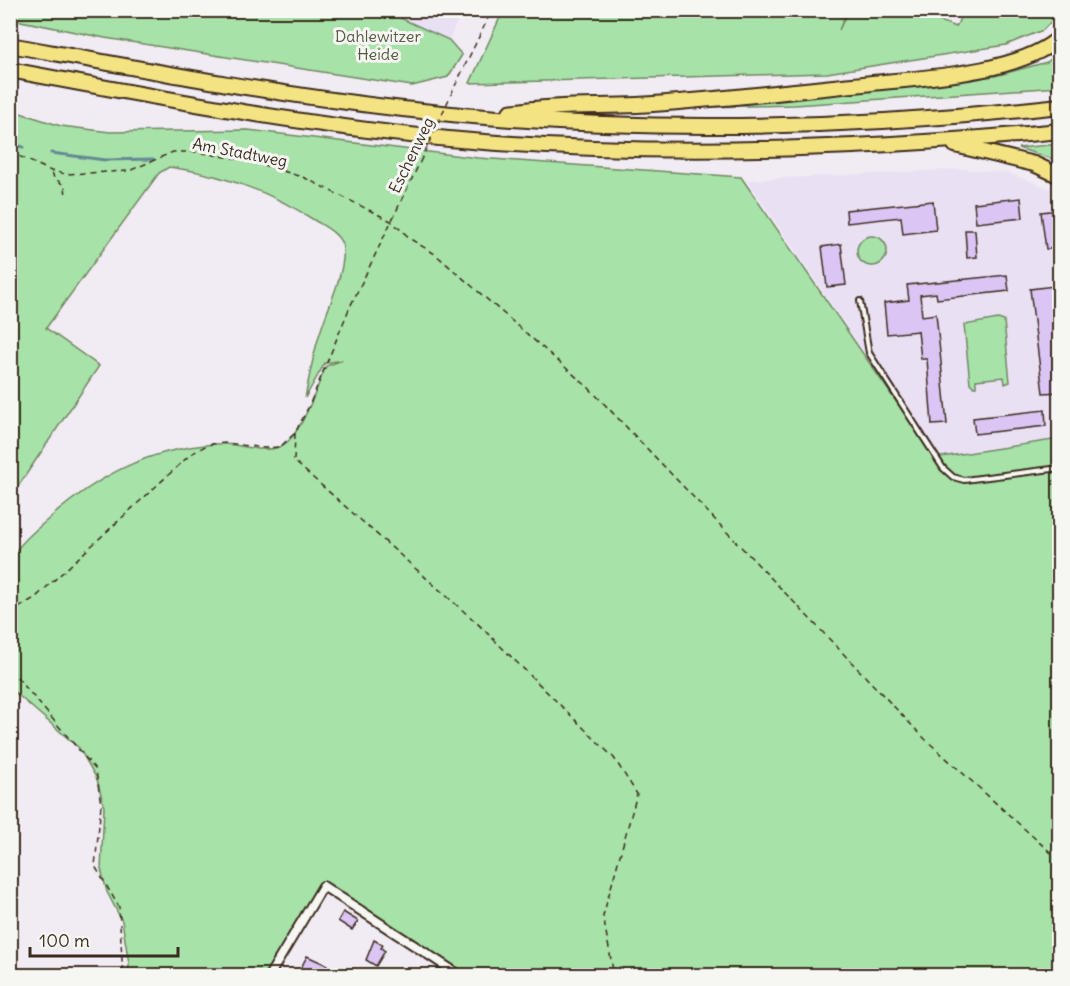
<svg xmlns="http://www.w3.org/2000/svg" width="1070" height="986" font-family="Delius,sans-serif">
<rect width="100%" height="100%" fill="#f1ecf3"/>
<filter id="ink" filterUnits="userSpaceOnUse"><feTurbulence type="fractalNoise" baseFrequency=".0167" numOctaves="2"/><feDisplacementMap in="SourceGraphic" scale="12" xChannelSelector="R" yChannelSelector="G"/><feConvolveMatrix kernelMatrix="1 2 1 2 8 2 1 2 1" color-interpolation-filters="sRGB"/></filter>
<g filter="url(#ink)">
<path fill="#eae0f4" d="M 385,11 L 462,11 L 449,40 Z
M 965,169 L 1008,173 L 1059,192 L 1059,439 L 935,458 L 747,180 Z"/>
<path fill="#a7e2a8" stroke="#718663" stroke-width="1.5" d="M 10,11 L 385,11 L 449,40 L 462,55 L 448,77 L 412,86 L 105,38 L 11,19 Z
M 503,11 L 847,11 L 839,30 L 848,11 L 913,11 L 956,27 L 963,11 L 1060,12 L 1043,30 L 1006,45 L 827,73 L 470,83 Z
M 1059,53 L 1059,87 L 795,105 L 704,107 L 995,76 L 1047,62 Z
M 11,110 L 61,126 L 110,132 L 248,130 L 478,158 L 741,177 L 935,458 L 1059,439 L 1059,975 L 461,975 L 323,886 L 269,975 L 128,975 L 129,964 L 122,921 L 107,892 L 101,869 L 104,807 L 97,779 L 79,748 L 11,689 L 11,558 C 19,544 33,532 45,522 C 97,476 146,449 216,444 C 235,442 261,454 279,447 C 301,439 317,386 326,366 L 343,360 L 325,363 L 305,398 C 309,378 313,356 319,336 C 326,311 346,272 343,248 C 341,234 325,227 314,220 C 269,191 222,174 169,167 L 159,173 L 46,328 L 99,366 L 11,497 Z
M 1059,144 L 1059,161 L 1018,148 Z
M857 251a15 15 0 1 1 30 0a15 15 0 1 1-30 0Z
M 998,319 L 1004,321 L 1010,382 L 1005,384 L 1004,377 L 976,380 L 976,387 L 974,387 L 970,383 L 964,325 Z"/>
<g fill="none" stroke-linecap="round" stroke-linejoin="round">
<path stroke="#658994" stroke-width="3" d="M 10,143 L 23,147
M 51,153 L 105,160 L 153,159"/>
</g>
<path fill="#dbc5f5" stroke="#3b2a1e" stroke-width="1.5" d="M 1021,198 L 1023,218 L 976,223 L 974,203 Z
M 933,201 L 936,230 L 903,234 L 901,217 L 847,223 L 846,210 Z
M 1059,210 L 1059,248 L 1046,249 L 1041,212 Z
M 965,230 L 975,230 L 977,257 L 967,258 Z
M 841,244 L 846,285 L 827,287 L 822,247 Z
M 1007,275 L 1009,291 L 937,299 L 936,293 L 920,295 L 922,316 L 936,314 L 941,362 L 947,424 L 932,425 L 927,359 L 921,359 L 918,331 L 887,334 L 884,303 L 909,300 L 907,285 Z
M 1054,286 L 1059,331 L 1059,392 L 1043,393 L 1030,289 Z
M 1045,410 L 1046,426 L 975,434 L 973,418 Z
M 343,912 L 358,921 L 352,930 L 338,921 Z
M 374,940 L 383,945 L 381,948 L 385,951 L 376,966 L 366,960 Z
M 307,956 L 327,965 L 322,975 L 301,968 Z"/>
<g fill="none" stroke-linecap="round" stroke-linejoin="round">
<g stroke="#3b2a1e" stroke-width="8">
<path id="service" d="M 860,301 L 869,353 L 943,468 L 953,477 L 964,480 L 1060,468"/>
</g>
<g stroke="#3b2a1e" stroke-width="12">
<path id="minor" d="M 269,976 L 323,886 L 461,976"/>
</g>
<g stroke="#3b2a1e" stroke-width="18">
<path id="motorway" d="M 10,45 C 141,69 271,94 403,109 C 620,134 843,130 1060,106
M 10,70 C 164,99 316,128 472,141 C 668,157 864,150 1060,131
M 510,112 C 553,105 594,107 637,105 C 716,100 794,91 872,83 C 923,78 1022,73 1060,37
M 955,145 L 1034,164 L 1060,176"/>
</g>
<path stroke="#3b2a1e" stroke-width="1.5" stroke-dasharray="6 4.5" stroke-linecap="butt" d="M 455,86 L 492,10
M 10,152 L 51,171 L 66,174 L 129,171 L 173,152 L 196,152 L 251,161 L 305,178 L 391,221 L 412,240 L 435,254 L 589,388 L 925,739 L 1060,861
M 52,172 L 54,178 L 65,186 L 66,197
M 295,433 L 294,461 L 477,623 L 614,758 L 637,794 L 603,916 L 614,976
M 10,613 L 36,597 L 191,454 L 209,444 L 227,443 L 264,448 L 280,447 L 295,433 L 309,406 L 349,309 L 420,162
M 10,669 L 96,770 L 101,805 L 95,866 L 119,907 L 123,976"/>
<use href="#service" stroke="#f6f6f2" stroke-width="4"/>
<use href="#minor" stroke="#f6f6f2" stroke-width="8"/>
<use href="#motorway" stroke="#f4e382" stroke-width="14"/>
<path stroke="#3b2a1e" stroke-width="1.5" stroke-dasharray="6 4.5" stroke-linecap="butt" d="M 420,162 L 455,86"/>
</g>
</g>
<g text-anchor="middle" stroke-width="6" stroke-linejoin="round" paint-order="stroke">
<g font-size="16" fill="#565840" stroke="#f6f6f2">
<text x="378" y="42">Dahlewitzer<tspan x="378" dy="18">Heide</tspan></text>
</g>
<g font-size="16" fill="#3b2a1e" stroke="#f6f6f2">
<text transform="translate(240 152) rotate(11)" y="6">Am Stadtweg</text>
<text transform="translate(411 155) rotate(-64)" y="6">Eschenweg</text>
</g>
</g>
<rect width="1070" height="986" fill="none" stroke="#f6f6f2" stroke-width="36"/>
<rect x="18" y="18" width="1034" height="950" fill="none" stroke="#3b2a1e" stroke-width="2" filter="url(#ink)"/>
<path d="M30 947v9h148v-9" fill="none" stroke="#3b2a1e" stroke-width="3"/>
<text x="39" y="947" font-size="18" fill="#3b2a1e" stroke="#f6f6f2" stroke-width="4.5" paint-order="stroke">100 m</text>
</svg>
